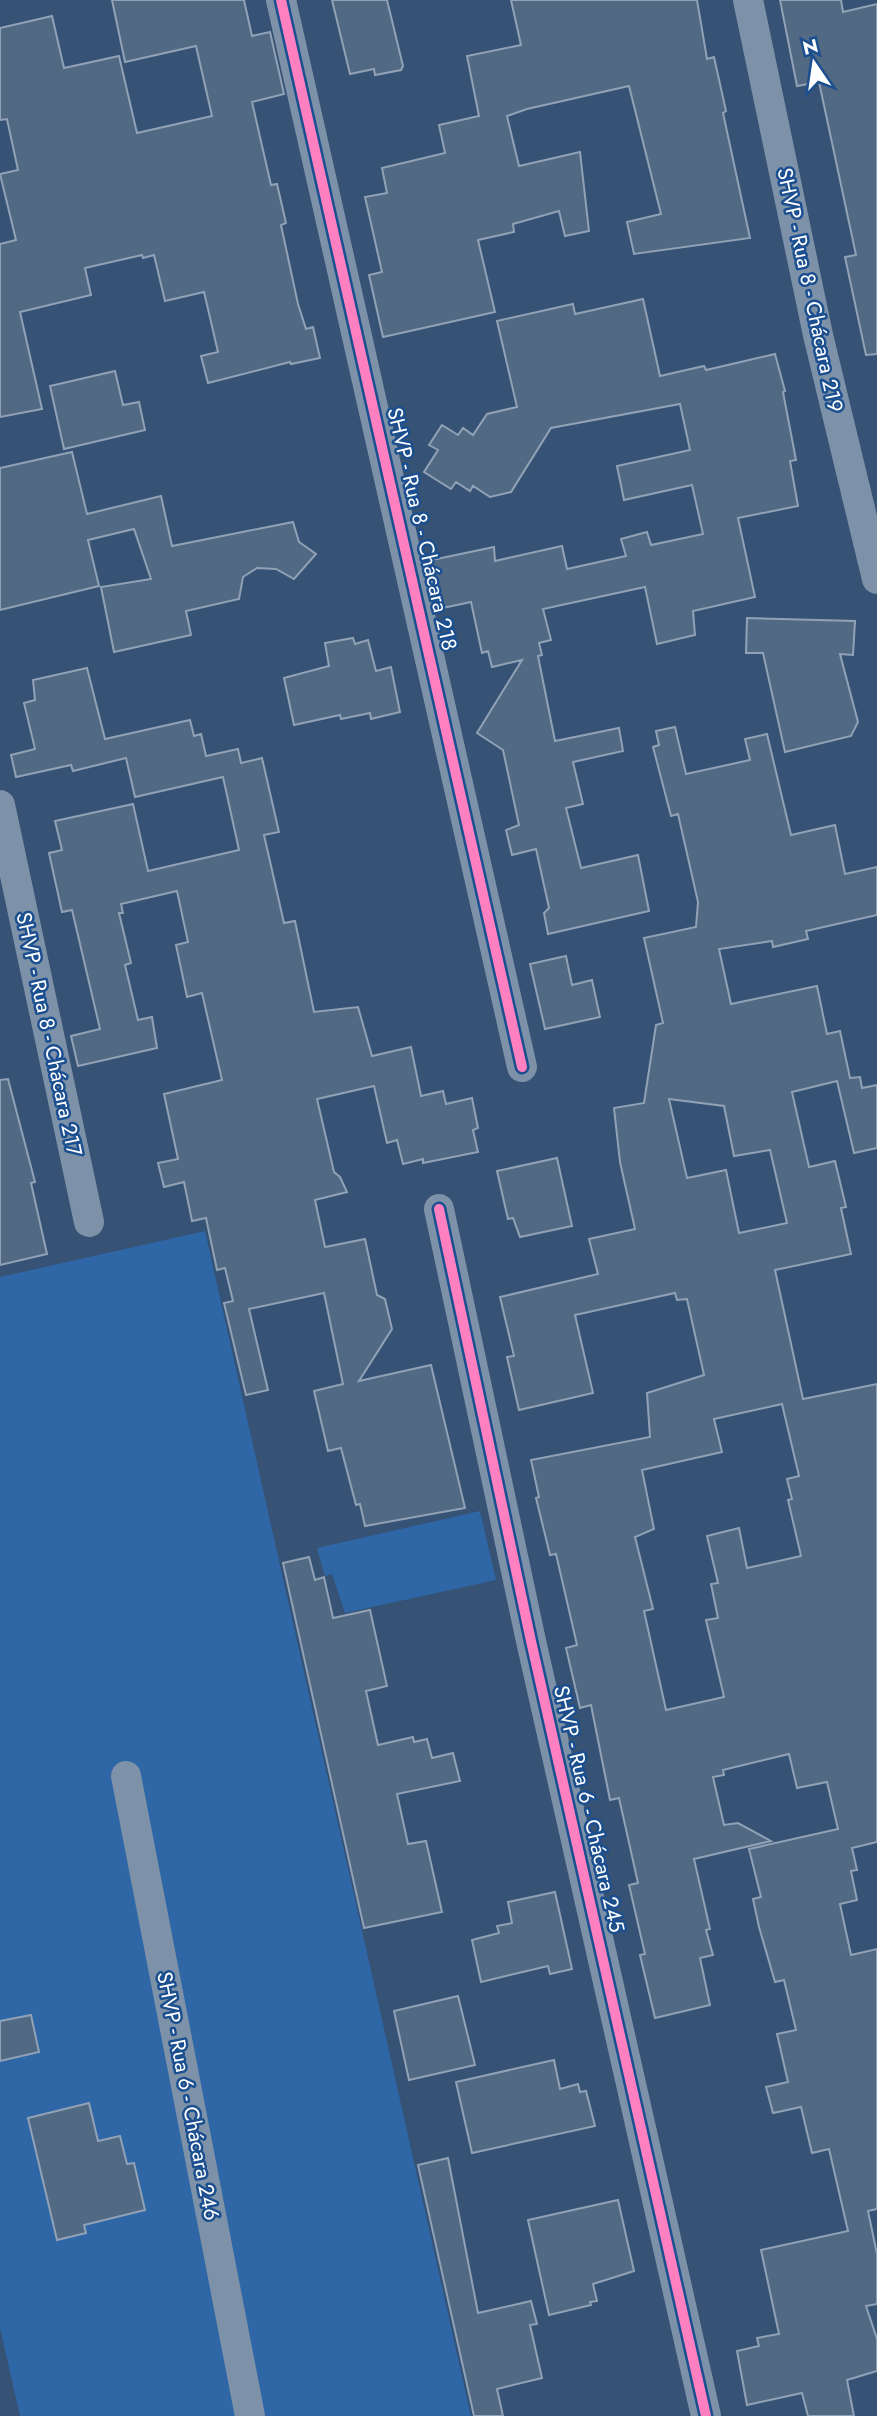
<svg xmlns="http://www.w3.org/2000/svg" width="877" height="2416" font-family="Jost,sans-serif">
<rect width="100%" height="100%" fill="#365274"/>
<path fill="#2f66a5" d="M 205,1231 L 471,2416 L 20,2416 L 0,2328 L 0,1277 Z
M 480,1511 L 496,1580 L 345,1613 L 332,1574 L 325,1576 L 317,1548 Z"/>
<path fill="#526984" stroke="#92a2b6" stroke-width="2" fill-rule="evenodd" d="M 112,0 L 244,0 L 252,36 L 270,32 L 284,94 L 252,102 L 271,185 L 277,184 L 286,223 L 281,225 L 298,304 L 306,329 L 313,327 L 320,358 L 291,364 L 290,362 L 208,383 L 201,356 L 218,352 L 204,292 L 165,301 L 154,255 L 143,258 L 142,255 L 85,268 L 91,295 L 20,312 L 42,409 L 0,417 L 0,244 L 16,240 L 0,174 L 18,170 L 7,119 L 0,120 L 0,28 L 52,16 L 64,68 L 119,56 L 137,133 L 212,116 L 196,46 L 125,62 Z
M 332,0 L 387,0 L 403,66 L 401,70 L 375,75 L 374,69 L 350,74 Z
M 511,0 L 697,0 L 707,59 L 714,57 L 726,111 L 723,113 L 750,238 L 634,254 L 627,222 L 661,214 L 629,86 L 527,109 L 507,116 L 519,166 L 580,152 L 589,231 L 565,236 L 559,211 L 513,224 L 514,232 L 478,240 L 495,312 L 383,337 L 369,275 L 382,272 L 365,197 L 387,193 L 382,168 L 445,153 L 439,125 L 479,116 L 467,56 L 521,45 Z
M 780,0 L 841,0 L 843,12 L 877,4 L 877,354 L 866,355 L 845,257 L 856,255 L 819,82 L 797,86 Z
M 643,299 L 660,376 L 704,366 L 706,370 L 775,354 L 785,391 L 783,392 L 796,460 L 790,461 L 798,506 L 738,518 L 755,597 L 693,611 L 695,635 L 657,644 L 645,587 L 543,609 L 551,640 L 539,643 L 542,655 L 538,656 L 555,741 L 619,728 L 623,751 L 573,762 L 583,804 L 566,808 L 581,868 L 638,855 L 649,911 L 548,934 L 544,913 L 549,908 L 536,849 L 512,855 L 506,830 L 519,825 L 503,750 L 477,733 L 522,660 L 492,667 L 488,651 L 482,653 L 471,602 L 438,609 L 427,561 L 494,547 L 495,561 L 562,546 L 567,569 L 626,556 L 621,539 L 647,532 L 651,545 L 703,534 L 692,485 L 624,500 L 617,466 L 690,450 L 680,404 L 551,428 L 511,492 L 490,497 L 473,486 L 470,491 L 456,482 L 451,489 L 424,472 L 438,450 L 429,445 L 442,425 L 458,435 L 463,428 L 473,435 L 487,414 L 517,407 L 497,321 L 573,304 L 575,314 Z
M 115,371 L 123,405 L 139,402 L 145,430 L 64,449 L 50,386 Z
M 72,452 L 87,514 L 161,496 L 172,546 L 293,522 L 299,542 L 316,554 L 294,579 L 276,569 L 257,568 L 243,577 L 239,599 L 186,611 L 191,635 L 114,652 L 101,587 L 151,579 L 134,529 L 88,540 L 99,586 L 0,610 L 0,468 Z
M 747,618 L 855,621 L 853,655 L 840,654 L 858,722 L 851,736 L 785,752 L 763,653 L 746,653 Z
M 353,638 L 355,644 L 368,640 L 376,671 L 391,667 L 400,712 L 371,719 L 370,713 L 341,719 L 340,715 L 294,725 L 284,678 L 329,666 L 325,643 Z
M 87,668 L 105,739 L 190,720 L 194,736 L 201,734 L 206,756 L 238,749 L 241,763 L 262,758 L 279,832 L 264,835 L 284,923 L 295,921 L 314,1012 L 358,1007 L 372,1056 L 411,1047 L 421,1096 L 443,1091 L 446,1104 L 472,1098 L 478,1128 L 473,1130 L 478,1152 L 423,1163 L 423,1159 L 403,1164 L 397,1140 L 387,1143 L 374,1086 L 317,1099 L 334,1172 L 340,1177 L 347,1192 L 315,1200 L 325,1247 L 365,1239 L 377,1295 L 385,1299 L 392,1329 L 359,1381 L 431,1365 L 465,1508 L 365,1526 L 360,1504 L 356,1505 L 341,1448 L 328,1451 L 314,1391 L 343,1384 L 324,1293 L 249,1309 L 268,1390 L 246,1395 L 224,1303 L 233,1301 L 225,1268 L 217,1270 L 206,1218 L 192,1221 L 184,1182 L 164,1187 L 158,1163 L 178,1159 L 164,1094 L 222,1080 L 202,993 L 187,997 L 176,945 L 188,942 L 177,891 L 121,904 L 123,913 L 119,913 L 131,963 L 125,965 L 138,1020 L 152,1017 L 157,1048 L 78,1066 L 71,1036 L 100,1029 L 72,910 L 62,912 L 49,853 L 62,850 L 55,821 L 133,804 L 148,871 L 239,850 L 223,777 L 135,797 L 126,758 L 73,771 L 71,765 L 16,777 L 11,755 L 35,749 L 24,703 L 35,700 L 33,680 Z
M 675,727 L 686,774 L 750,760 L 745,739 L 767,734 L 791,835 L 835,825 L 845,874 L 877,867 L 877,915 L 806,931 L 808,939 L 773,947 L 772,941 L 719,949 L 731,1004 L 817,986 L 827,1034 L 840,1031 L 850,1078 L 860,1077 L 862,1088 L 877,1085 L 877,1148 L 854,1153 L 837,1081 L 792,1092 L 809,1167 L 835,1161 L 846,1207 L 841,1208 L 851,1254 L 775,1270 L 803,1399 L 877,1384 L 877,1842 L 852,1848 L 857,1870 L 851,1871 L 857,1900 L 840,1904 L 851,1955 L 877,1949 L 877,2209 L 868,2211 L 877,2254 L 877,2304 L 866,2306 L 877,2339 L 877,2371 L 847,2380 L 854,2416 L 808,2416 L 802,2393 L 747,2405 L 737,2351 L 759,2346 L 757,2338 L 779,2334 L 761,2250 L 848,2231 L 829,2149 L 812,2153 L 801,2107 L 773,2113 L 766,2087 L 788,2082 L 777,2034 L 796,2030 L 784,1980 L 775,1982 L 759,1927 L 753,1899 L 761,1897 L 749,1849 L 838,1829 L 827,1782 L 797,1788 L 789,1754 L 723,1770 L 724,1775 L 713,1777 L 724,1825 L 738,1823 L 771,1841 L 694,1859 L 710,1929 L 706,1930 L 713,1955 L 700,1958 L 710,2005 L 655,2018 L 640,1955 L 645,1954 L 629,1885 L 638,1883 L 619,1798 L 610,1800 L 591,1705 L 580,1708 L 566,1648 L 577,1645 L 556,1554 L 550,1555 L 536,1498 L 539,1497 L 531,1460 L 650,1437 L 647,1393 L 704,1375 L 687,1299 L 677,1300 L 675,1293 L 575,1315 L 593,1393 L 519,1410 L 507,1357 L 514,1356 L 500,1297 L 598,1274 L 589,1239 L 635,1229 L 620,1162 L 614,1108 L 644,1103 L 656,1025 L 663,1023 L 644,938 L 696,927 L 698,902 L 678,814 L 671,816 L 653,747 L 659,745 L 656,731 ZM 669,1099 L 724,1106 L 734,1156 L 770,1150 L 787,1223 L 739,1233 L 726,1170 L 687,1178 ZM 782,1404 L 799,1476 L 787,1479 L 792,1499 L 788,1500 L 801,1556 L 747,1568 L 739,1528 L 707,1536 L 718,1583 L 711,1584 L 718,1618 L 706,1620 L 724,1697 L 666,1710 L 644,1611 L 653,1609 L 635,1537 L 654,1529 L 642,1470 L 722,1452 L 714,1419 Z
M 566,956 L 572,985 L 592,980 L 600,1017 L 545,1029 L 530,964 Z
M 8,1079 L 35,1182 L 31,1183 L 47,1254 L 0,1265 L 0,1080 Z
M 557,1158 L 572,1226 L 520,1237 L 513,1218 L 508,1219 L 497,1171 Z
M 309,1557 L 315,1580 L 324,1577 L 333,1618 L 370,1610 L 387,1686 L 366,1691 L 378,1745 L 413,1737 L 414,1742 L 427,1739 L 432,1758 L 453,1753 L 460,1781 L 397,1794 L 408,1844 L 426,1841 L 442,1912 L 364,1928 L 283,1563 Z
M 555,1892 L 572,1969 L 550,1974 L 548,1966 L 481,1982 L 472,1940 L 499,1933 L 497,1926 L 512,1923 L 508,1902 Z
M 458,1996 L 475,2065 L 409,2080 L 394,2011 Z
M 31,2015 L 39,2052 L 0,2061 L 0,2021 Z
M 554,2060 L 560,2089 L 578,2084 L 580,2092 L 586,2091 L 595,2126 L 472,2153 L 456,2082 Z
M 89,2103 L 98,2141 L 120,2136 L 127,2164 L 134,2163 L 145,2210 L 84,2225 L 86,2233 L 57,2240 L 28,2118 Z
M 448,2158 L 478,2313 L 531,2301 L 537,2324 L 530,2325 L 542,2378 L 497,2389 L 503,2416 L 474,2416 L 418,2165 Z
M 618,2200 L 634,2271 L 593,2284 L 597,2301 L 590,2302 L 591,2305 L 549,2315 L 528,2220 Z"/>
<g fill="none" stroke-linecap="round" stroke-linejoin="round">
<path stroke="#7d92a8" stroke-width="30" d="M 281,0 L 522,1067
M 748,0 L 818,335 L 877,579
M 0,805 L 89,1222
M 439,1209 L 531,1641 L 706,2416
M 126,1776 L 250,2416"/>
<g stroke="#1b4f8f" stroke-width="15">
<path id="cycleway" d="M 281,0 L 522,1067
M 439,1209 L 531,1641 L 706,2416"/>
</g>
<use href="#cycleway" stroke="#ff80c0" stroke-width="10"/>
</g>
<g text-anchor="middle" stroke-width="5" stroke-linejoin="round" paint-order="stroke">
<g font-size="21" fill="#fff" stroke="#1b4f8f">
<text transform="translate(810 290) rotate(78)" y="7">SHVP - Rua 8 - Chácara 219</text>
<text transform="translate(422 529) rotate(77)" y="7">SHVP - Rua 8 - Chácara 218</text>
<text transform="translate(49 1034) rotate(78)" y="7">SHVP - Rua 8 - Chácara 217</text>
<text transform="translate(589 1809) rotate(77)" y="7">SHVP - Rua 6 - Chácara 245</text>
<text transform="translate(188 2096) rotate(79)" y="7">SHVP - Rua 6 - Chácara 246</text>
</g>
</g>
<g transform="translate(814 63) rotate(347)" stroke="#1b4f8f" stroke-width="5" paint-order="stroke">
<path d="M0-5L12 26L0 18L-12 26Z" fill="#ffffff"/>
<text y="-10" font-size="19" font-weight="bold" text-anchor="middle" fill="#ffffff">N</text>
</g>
</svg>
